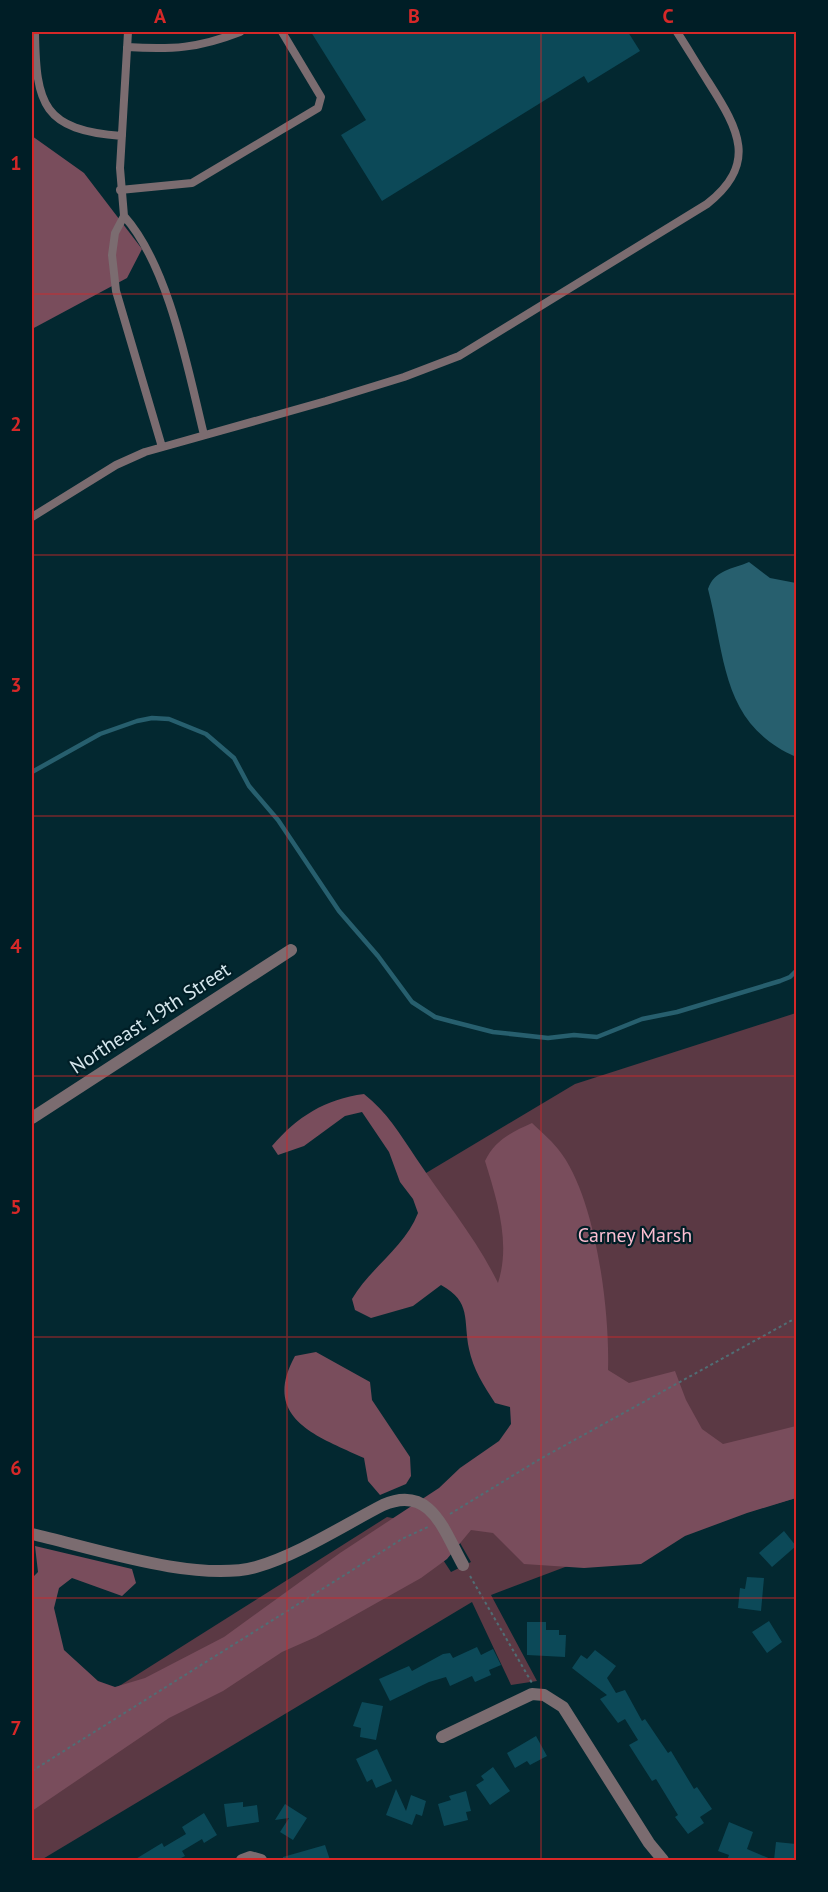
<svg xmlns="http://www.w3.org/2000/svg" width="828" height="1892" font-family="'PT Sans',sans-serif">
<rect width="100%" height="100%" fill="#032830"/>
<path fill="#5b3944" d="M 796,1013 L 796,1498 L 589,1558 L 491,1595 L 537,1681 L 511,1685 L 472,1602 L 41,1860 L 32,1860 L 32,1741 L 387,1517 L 419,1523 L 451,1572 L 471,1562 L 432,1494 L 551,1413 L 416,1179 L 575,1084 Z"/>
<path fill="#794d5c" d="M 32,136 L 84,173 L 142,249 L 127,278 L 32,329 Z
M 364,1094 C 387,1112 400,1134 416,1158 C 444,1200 476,1238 498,1283 C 511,1243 497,1200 485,1161 C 495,1140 512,1132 532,1123 C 540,1131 550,1139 558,1149 C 596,1195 610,1312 608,1370 L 629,1383 L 675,1371 L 686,1400 L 702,1429 L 723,1444 L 796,1426 L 796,1498 L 747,1513 L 685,1536 L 641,1564 L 584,1568 L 524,1564 L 493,1533 L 471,1530 L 447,1559 L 421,1578 L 316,1637 L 282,1652 L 223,1691 L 169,1718 L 32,1811 L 32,1578 L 38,1572 L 35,1546 L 132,1569 L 136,1583 L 122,1596 L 72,1578 L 59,1588 L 54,1608 L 64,1650 L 98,1681 L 115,1687 L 145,1678 L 224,1637 L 340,1553 L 439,1488 L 460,1468 L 499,1441 L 511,1424 L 510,1407 L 495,1403 C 484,1386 473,1369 469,1349 C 463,1320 472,1302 441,1285 L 413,1306 L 371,1318 L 355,1310 L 352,1299 C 371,1267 405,1247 418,1213 L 413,1199 L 400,1182 L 389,1152 L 362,1112 L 345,1116 L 304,1146 L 278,1155 L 272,1146 C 297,1117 325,1099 364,1094 Z
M 316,1352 L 370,1382 L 372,1400 L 410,1457 L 411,1476 L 406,1484 L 380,1495 L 368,1481 L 364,1458 C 319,1437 260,1419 295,1356 Z"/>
<path fill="#275f6e" d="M 749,562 L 770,578 L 796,583 L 796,757 C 721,724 726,658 708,589 C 714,570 733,569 749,562 Z"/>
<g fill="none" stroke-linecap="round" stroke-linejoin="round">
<path stroke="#275f6e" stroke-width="4.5" d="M 32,772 L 100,734 L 137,721 L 152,718 L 169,719 L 206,734 L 234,758 L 249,786 L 278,820 L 339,911 L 378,956 L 412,1002 L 435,1017 L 450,1021 L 493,1032 L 548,1038 L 574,1035 L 597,1037 L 642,1019 L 677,1012 L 780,981 L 790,977 L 796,971"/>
</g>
<path fill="#0c4958" d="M 311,32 L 628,32 L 640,51 L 588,83 L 584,76 L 382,201 L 341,135 L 366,120 Z
M 784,1531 L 796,1546 L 772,1567 L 759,1553 Z
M 747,1577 L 764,1578 L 761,1611 L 738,1608 L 740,1588 L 745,1589 Z
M 769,1621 L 782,1642 L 767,1653 L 752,1632 Z
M 527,1622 L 546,1622 L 546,1630 L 559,1630 L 559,1635 L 566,1635 L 565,1657 L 527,1655 Z
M 477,1647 L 481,1655 L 493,1649 L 501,1665 L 489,1670 L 491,1675 L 475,1682 L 472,1676 L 450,1686 L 446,1677 L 429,1682 L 390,1701 L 379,1679 L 409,1666 L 412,1671 L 443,1654 L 450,1653 L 453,1658 Z
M 595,1650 L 616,1666 L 607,1678 L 616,1693 L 625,1690 L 642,1721 L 645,1719 L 668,1753 L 671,1751 L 694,1789 L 697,1787 L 712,1809 L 700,1817 L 704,1823 L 688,1834 L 675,1817 L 678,1815 L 656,1779 L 652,1781 L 629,1745 L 638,1740 L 625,1719 L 618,1723 L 600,1699 L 607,1695 L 572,1668 L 581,1655 L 587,1659 Z
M 362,1702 L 383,1706 L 376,1740 L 360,1737 L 361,1728 L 353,1726 Z
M 536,1736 L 547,1756 L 530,1765 L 527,1761 L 515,1768 L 507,1753 Z
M 377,1749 L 392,1781 L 376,1788 L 372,1779 L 367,1782 L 356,1759 Z
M 493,1767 L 510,1791 L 490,1805 L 476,1785 L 484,1780 L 481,1776 Z
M 396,1789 L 406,1811 L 411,1795 L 426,1801 L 422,1816 L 416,1814 L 412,1825 L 386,1815 Z
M 466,1791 L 471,1811 L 466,1812 L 468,1820 L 444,1826 L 438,1804 L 451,1800 L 449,1796 Z
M 243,1802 L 243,1807 L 257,1805 L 259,1822 L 227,1827 L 224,1804 Z
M 285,1804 L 307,1818 L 293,1840 L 280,1832 L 289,1818 L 275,1820 Z
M 204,1813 L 217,1835 L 204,1843 L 202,1839 L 182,1851 L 185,1856 L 177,1860 L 134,1860 L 162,1843 L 164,1847 L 186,1834 L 182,1827 Z
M 729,1822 L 753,1832 L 747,1849 L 773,1860 L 727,1860 L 729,1855 L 718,1851 Z
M 776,1842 L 796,1844 L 796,1860 L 774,1860 Z
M 325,1845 L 330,1860 L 283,1860 L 283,1857 Z"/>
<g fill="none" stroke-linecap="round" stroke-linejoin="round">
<path stroke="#506e75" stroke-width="2" stroke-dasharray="3 3" stroke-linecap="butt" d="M 450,1514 L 540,1459 L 796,1318
M 470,1576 L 532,1683
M 32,1771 L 402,1539 L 428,1527"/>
<path stroke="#7b6c70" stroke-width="8" d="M 35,32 C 36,105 43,130 122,136
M 127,47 C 172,50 199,48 240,32
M 120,190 L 192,183 L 318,108 L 321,97 L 282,32
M 124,216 L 120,168 L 128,32
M 162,447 L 116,291 L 112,255 L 115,233 L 124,216 C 169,266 188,370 204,435
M 32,517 L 116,465 L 145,452 L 326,401 L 404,377 L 459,356 L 707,204 C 758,164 739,130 709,83 C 698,66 688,49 677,32"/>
<path stroke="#7b6c70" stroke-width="12" d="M 32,1118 L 291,950
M 32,1534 C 93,1548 197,1583 256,1567 C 298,1555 344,1525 383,1505 C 431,1484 444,1531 463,1565
M 442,1737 L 532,1694 L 544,1695 L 563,1707 L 649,1843 L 663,1860
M 242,1860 L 250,1857 L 261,1860"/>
</g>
<path fill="none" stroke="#d62828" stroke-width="1.5" stroke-opacity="0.55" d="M 287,32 L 287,1860M 541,32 L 541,1860M 32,294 L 796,294M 32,555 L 796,555M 32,816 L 796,816M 32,1076 L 796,1076M 32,1337 L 796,1337M 32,1598 L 796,1598"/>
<g text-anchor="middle" stroke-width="4.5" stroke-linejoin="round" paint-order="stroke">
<g font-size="20" fill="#d4e6ec" stroke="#001e26">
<text transform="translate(150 1018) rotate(-33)" y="7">Northeast 19th Street</text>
</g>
<g font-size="20" fill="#fbbed1" stroke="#001e26">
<text x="635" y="1242">Carney Marsh</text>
</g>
</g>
<rect width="828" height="1892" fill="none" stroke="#001e26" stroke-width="66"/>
<rect x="33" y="33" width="762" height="1826" fill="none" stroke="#d62828" stroke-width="2"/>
<g font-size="20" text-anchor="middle" font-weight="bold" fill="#d62828">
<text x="160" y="23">A</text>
<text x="414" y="23">B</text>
<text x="668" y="23">C</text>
<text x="16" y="170">1</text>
<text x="16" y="431">2</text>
<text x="16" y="692">3</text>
<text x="16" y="953">4</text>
<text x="16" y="1214">5</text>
<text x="16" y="1475">6</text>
<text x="16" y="1735">7</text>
</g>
</svg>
